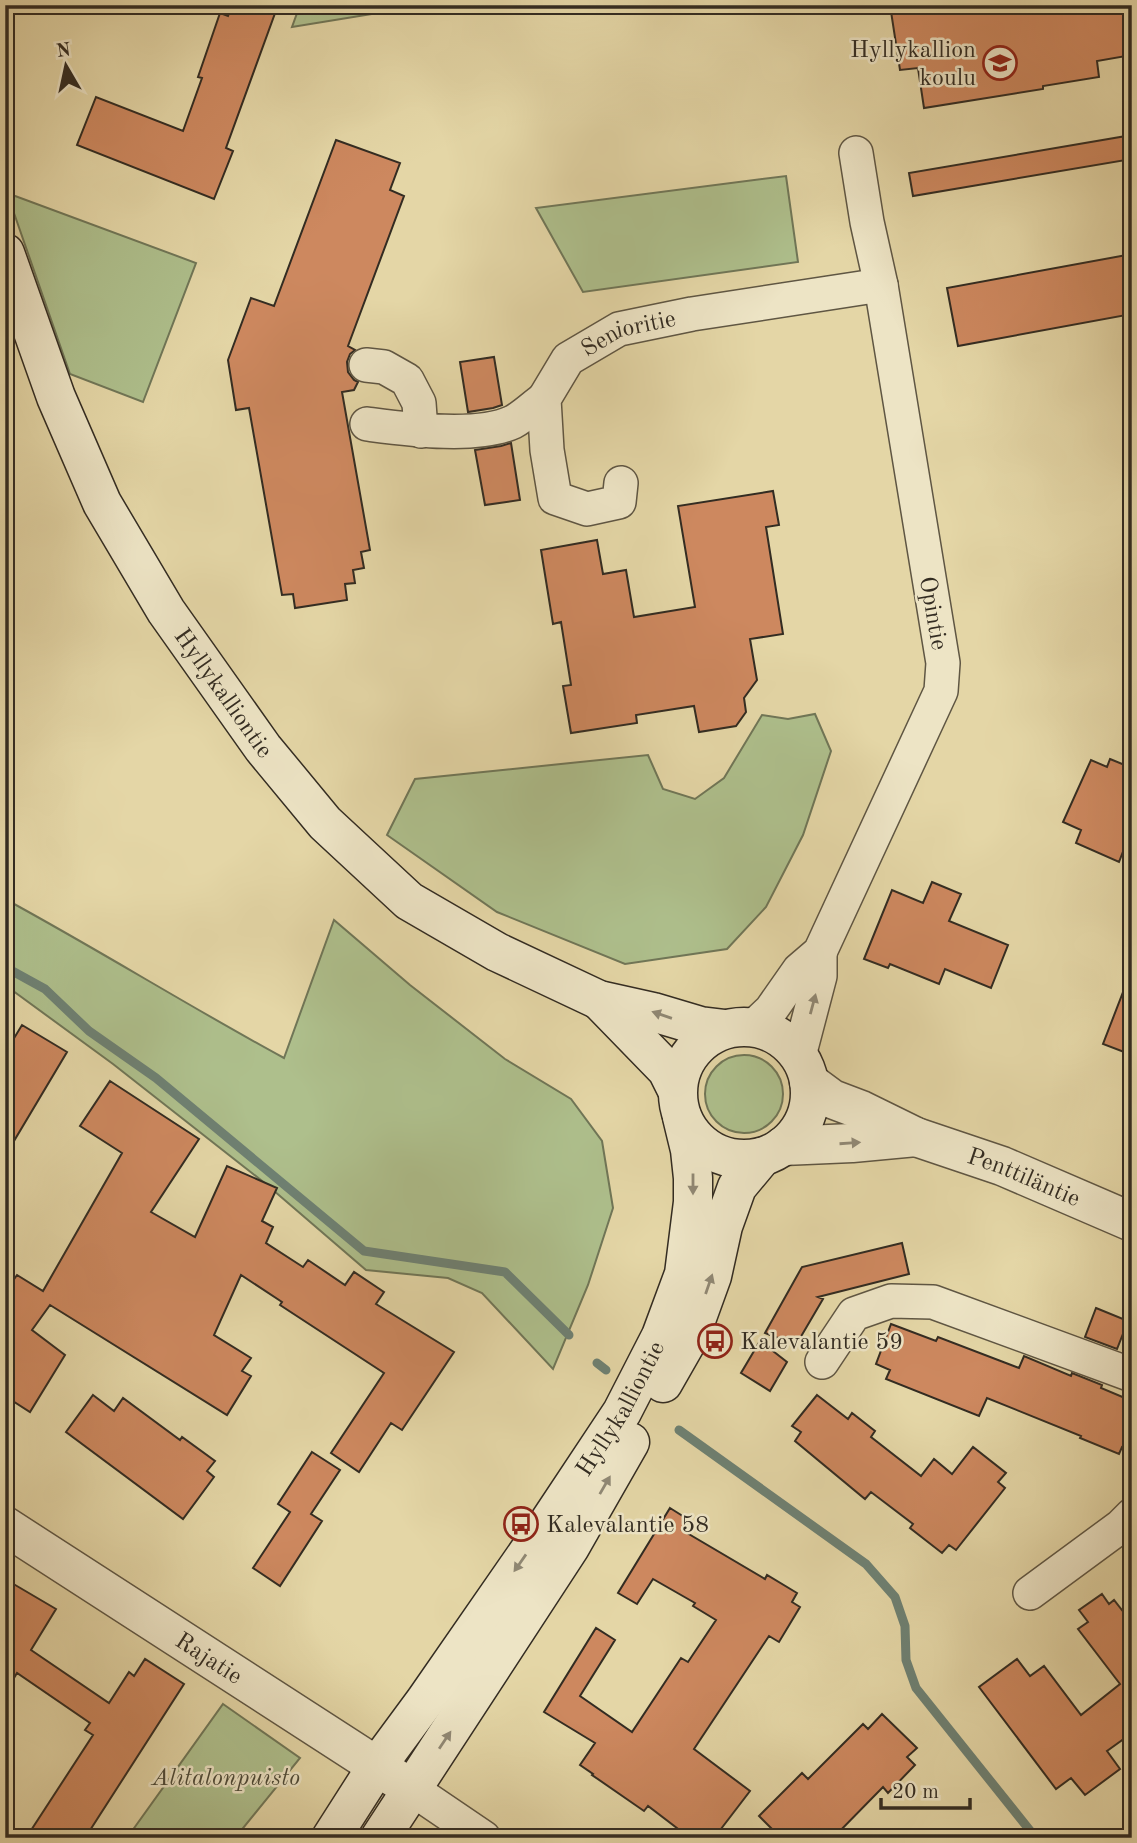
<svg xmlns="http://www.w3.org/2000/svg" width="1137" height="1843" font-family="'Old Standard TT',serif">
<rect width="100%" height="100%" fill="#e4d6a6"/>
<filter id="stains"><feTurbulence type="fractalNoise" baseFrequency=".00286" numOctaves="4"/><feColorMatrix values="0 0 0 0 .2 0 0 0 0 .09 0 0 0 0 .02 0 0 0 .5 -.17"/></filter>
<radialGradient id="worn" r=".72"><stop offset=".6" stop-color="#630" stop-opacity="0"/><stop offset="1" stop-color="#630" stop-opacity=".3"/></radialGradient>
<path fill="#aebf8c" stroke="#707657" stroke-width="2" d="M 300,5 L 427,5 L 292,27 Z
M 786,176 L 798,262 L 583,292 L 536,208 Z
M 7,193 L 196,263 L 143,402 L 70,374 Z
M 815,714 L 831,751 L 803,835 L 766,907 L 727,949 L 625,964 L 497,912 L 387,835 L 415,779 L 648,755 L 663,789 L 695,799 L 724,778 L 762,715 L 788,719 Z
M 5,899 C 99,950 190,1007 284,1058 L 334,920 L 410,985 L 505,1059 L 571,1099 L 602,1141 L 613,1208 L 588,1285 L 553,1369 L 482,1293 L 448,1278 L 366,1270 L 266,1184 L 113,1064 L 5,985 Z
M705 1094a39 39 0 1 1 78 0a39 39 0 1 1-78 0Z
M 223,1704 L 300,1758 L 235,1838 L 127,1838 Z"/>
<g fill="none" stroke-linecap="round" stroke-linejoin="round">
<path stroke="#6e8173" stroke-width="9" d="M 5,967 L 45,989 L 89,1031 L 156,1078 L 364,1251 L 505,1272 L 569,1335
M 597,1363 L 606,1370
M 679,1430 L 866,1564 L 895,1597 L 905,1626 L 906,1660 L 916,1688 L 1036,1838"/>
</g>
<path fill="#cd885f" stroke="#332c22" stroke-width="2" d="M 232,5 L 278,5 L 226,148 L 233,151 L 214,199 L 77,145 L 96,97 L 183,131 L 202,78 L 198,77 L 220,13 L 228,16 Z
M 890,5 L 1132,5 L 1132,55 L 1097,61 L 1099,77 L 1043,86 L 1043,89 L 924,108 L 918,68 L 900,70 Z
M 1132,135 L 1132,159 L 913,196 L 909,173 Z
M 336,140 L 400,163 L 390,190 L 404,196 L 348,346 L 355,350 L 350,354 L 347,362 L 348,372 L 354,380 L 358,382 L 354,390 L 342,392 L 370,550 L 361,552 L 364,568 L 353,570 L 355,583 L 345,584 L 347,600 L 295,608 L 293,594 L 282,595 L 249,408 L 236,410 L 228,360 L 251,298 L 274,306 Z
M 1132,254 L 1132,314 L 958,346 L 947,288 Z
M 494,357 L 502,405 L 493,408 L 468,412 L 460,362 Z
M 511,443 L 520,500 L 485,505 L 475,450 L 501,446 Z
M 773,491 L 779,525 L 766,527 L 783,634 L 750,639 L 757,680 L 744,698 L 746,712 L 736,726 L 699,732 L 694,706 L 636,715 L 637,723 L 571,733 L 563,686 L 571,685 L 561,622 L 553,624 L 541,550 L 597,540 L 603,574 L 626,570 L 634,617 L 695,607 L 678,506 Z
M 1110,759 L 1132,768 L 1132,781 L 1124,798 L 1132,801 L 1132,852 L 1124,849 L 1119,862 L 1076,843 L 1081,830 L 1063,822 L 1091,760 L 1107,767 Z
M 932,882 L 961,894 L 949,921 L 1008,945 L 991,988 L 945,969 L 939,984 L 890,964 L 888,968 L 864,959 L 892,890 L 923,903 Z
M 1130,974 L 1132,974 L 1132,1055 L 1103,1044 Z
M 22,1025 L 67,1052 L 5,1156 L 5,1053 Z
M 110,1081 L 199,1139 L 151,1212 L 195,1237 L 227,1166 L 277,1188 L 262,1221 L 273,1227 L 266,1243 L 303,1267 L 308,1260 L 345,1285 L 354,1272 L 384,1292 L 376,1304 L 454,1352 L 402,1430 L 391,1423 L 359,1472 L 331,1453 L 384,1373 L 280,1305 L 282,1302 L 241,1275 L 214,1335 L 251,1358 L 242,1371 L 251,1376 L 227,1415 L 50,1305 L 32,1330 L 65,1355 L 30,1412 L 5,1396 L 5,1292 L 17,1275 L 43,1291 L 122,1153 L 80,1126 Z
M 902,1243 L 909,1274 L 818,1297 L 823,1299 L 796,1345 L 765,1333 L 802,1267 Z
M 1096,1308 L 1128,1321 L 1117,1349 L 1085,1337 Z
M 891,1324 L 936,1341 L 938,1337 L 1019,1368 L 1024,1356 L 1071,1376 L 1072,1373 L 1102,1385 L 1101,1388 L 1132,1401 L 1132,1451 L 1122,1447 L 1119,1454 L 1080,1438 L 1081,1436 L 987,1398 L 979,1416 L 886,1379 L 890,1370 L 876,1364 Z
M 760,1341 L 787,1362 L 770,1391 L 741,1373 Z
M 93,1395 L 114,1411 L 123,1398 L 180,1440 L 182,1437 L 215,1461 L 207,1471 L 214,1477 L 183,1519 L 66,1432 Z
M 817,1395 L 848,1419 L 852,1413 L 875,1431 L 871,1437 L 921,1476 L 934,1459 L 952,1474 L 973,1447 L 1006,1473 L 998,1482 L 1005,1488 L 956,1550 L 949,1545 L 942,1553 L 910,1528 L 913,1524 L 871,1492 L 865,1499 L 795,1441 L 801,1432 L 792,1426 Z
M 312,1452 L 340,1470 L 311,1514 L 322,1521 L 280,1586 L 253,1568 L 290,1512 L 278,1504 Z
M 670,1508 L 689,1520 L 682,1530 L 765,1579 L 767,1575 L 797,1593 L 792,1602 L 800,1607 L 779,1642 L 769,1636 L 694,1749 L 750,1791 L 714,1838 L 690,1838 L 648,1806 L 644,1811 L 592,1775 L 593,1774 L 580,1765 L 595,1743 L 544,1712 L 596,1628 L 615,1640 L 580,1696 L 632,1732 L 681,1658 L 688,1662 L 716,1620 L 693,1606 L 695,1603 L 653,1579 L 637,1604 L 618,1593 Z
M 5,1579 L 56,1609 L 31,1650 L 109,1703 L 129,1672 L 134,1676 L 145,1659 L 184,1684 L 85,1838 L 26,1838 L 93,1735 L 85,1730 L 90,1723 L 17,1673 L 5,1693 Z
M 1102,1594 L 1109,1604 L 1114,1600 L 1132,1623 L 1132,1733 L 1107,1751 L 1120,1769 L 1085,1795 L 1071,1778 L 1056,1789 L 979,1687 L 1017,1659 L 1030,1676 L 1044,1666 L 1081,1715 L 1120,1684 L 1078,1629 L 1088,1622 L 1079,1610 Z
M 882,1714 L 917,1748 L 907,1757 L 915,1765 L 888,1793 L 883,1787 L 833,1838 L 781,1838 L 759,1816 L 802,1773 L 808,1779 L 863,1724 L 868,1729 Z"/>
<g fill="none" stroke-linecap="round" stroke-linejoin="round">
<g stroke="#5f5643" stroke-width="36">
<g id="minor">
<path d="M 366,365 L 384,367 L 407,380 L 419,403 L 421,431"/>
<path d="M 367,424 C 406,429 477,439 513,422 C 524,416 534,406 544,399"/>
<path id="s1" d="M 621,483 L 619,502 L 587,509 L 555,498 L 547,450 L 544,399 L 568,359 L 619,329 L 692,314 L 881,285"/>
<path d="M 753,1027 L 771,1010 L 799,970 L 820,952 L 941,691 L 943,663 L 881,285 L 867,222 L 856,153"/>
<path d="M 799,1056 L 820,976 L 820,952"/>
<path d="M 822,1362 L 854,1314 L 891,1301 L 933,1302 L 1132,1375"/>
<path d="M 1030,1593 L 1121,1526 L 1132,1515"/>
<path d="M 412,1789 L 484,1838"/>
</g>
</g>
<g stroke="#5f5643" stroke-width="41">
<g id="tertiary">
<path id="s2" d="M 809,1082 L 832,1099 L 861,1110 L 916,1137 L 1002,1166 L 1132,1222"/>
<path d="M 783,1146 L 852,1143 L 916,1137"/>
<path id="s3" d="M 5,1526 L 412,1789"/>
</g>
</g>
<g stroke="#332c22" stroke-width="41">
<g id="secondary">
<path id="s4" d="M 5,253 L 56,397 L 102,503 L 166,611 L 263,748 L 325,823 L 409,901 L 497,952 L 599,1000 L 653,1012 L 700,1026 L 725,1029"/>
<path d="M 599,1000 L 667,1070 L 677,1090"/>
<circle cx="744" cy="1093" r="66"/>
<path d="M 663,1383 L 691,1334 L 712,1276 L 723,1226 L 737,1187 L 762,1157"/>
<path id="s5" d="M 331,1838 L 377,1766 L 425,1701 L 545,1528 L 622,1412 L 661,1336 L 684,1274 L 693,1202 L 693,1178 L 690,1150 L 682,1117"/>
<path d="M 380,1838 L 570,1547 L 630,1442"/>
</g>
</g>
<use href="#minor" stroke="#ede4c5" stroke-width="33"/>
<use href="#tertiary" stroke="#ede4c5" stroke-width="38"/>
<use href="#secondary" stroke="#ede4c5" stroke-width="38"/>
</g>
<defs><path id="oneway-solid" d="M-6-.8H1V-3.2L6.5 0L1 3.2V.8H-6Z" transform="scale(1.75)"/></defs>
<g fill="#908874">
<use href="#oneway-solid" transform="translate(813 1004) rotate(-75)"/>
<use href="#oneway-solid" transform="translate(662 1015) rotate(-161)"/>
<use href="#oneway-solid" transform="translate(850 1143) rotate(-4)"/>
<use href="#oneway-solid" transform="translate(693 1184) rotate(90)"/>
<use href="#oneway-solid" transform="translate(709 1284) rotate(-71)"/>
<use href="#oneway-solid" transform="translate(605 1485) rotate(-60)"/>
<use href="#oneway-solid" transform="translate(520 1563) rotate(125)"/>
<use href="#oneway-solid" transform="translate(445 1740) rotate(-56)"/>
</g>
<defs>
<g id="school-ring" transform="scale(1.75)"><circle r="9.5" fill="#ede4c5" stroke="#8f2418" stroke-width="1.5"/><path d="M0-5L7-2L0 1L-7-2ZM-4 1L0 2.5L4 1V4Q0 6-4 4Z" fill="#8f2418"/></g>
<g id="bus-ring" transform="scale(1.75)"><circle r="9.5" fill="#ede4c5" stroke="#8f2418" stroke-width="1.5"/><path d="M-5-6H5V4H4V6H2V4H-2V6H-4V4H-5ZM-3.5-4V0h7V-4ZM-3.5 1.2v1.5H-2V1.2ZM2 1.2v1.5H3.5V1.2Z" fill="#8f2418"/></g>
</defs>
<g fill-rule="evenodd">
<use href="#school-ring" x="1000" y="63"/>
<use href="#bus-ring" x="715" y="1341"/>
<use href="#bus-ring" x="521" y="1524"/>
</g>
<g text-anchor="middle" stroke-width="5" stroke-linejoin="round" paint-order="stroke">
<g font-size="24" fill="#332c22" stroke="#ede4c5" text-anchor="start">
<text x="976" y="57" text-anchor="end">Hyllykallion<tspan x="976" dy="28">koulu</tspan></text>
<text x="740" y="1349">Kalevalantie 59</text>
<text x="546" y="1532">Kalevalantie 58</text>
</g>
<g font-size="24" fill="#332c22" stroke="#ede4c5">
<text dy="8" stroke="none"><textPath href="#s1" startOffset="299">Senioritie</textPath></text>
<text transform="translate(934 613) rotate(80)" y="8">Opintie</text>
<text dy="8" stroke="none"><textPath href="#s4" startOffset="494">Hyllykalliontie</textPath></text>
<text dy="8" stroke="none"><textPath href="#s2" startOffset="236">Penttiläntie</textPath></text>
<text dy="8" stroke="none"><textPath href="#s5" startOffset="518">Hyllykalliontie</textPath></text>
<text dy="8" stroke="none"><textPath href="#s3" startOffset="243">Rajatie</textPath></text>
</g>
<g font-size="24" font-style="italic" fill="#4c4937" stroke="#ede4c5">
<text x="226" y="1785">Alitalonpuisto</text>
</g>
</g>
<rect width="1137" height="1843" fill="none" stroke="#e4d6a6" stroke-width="28"/>
<rect x="7" y="7" width="1123" height="1829" fill="none" stroke="#332c22" stroke-width="3.5"/>
<rect x="14" y="14" width="1109" height="1815" fill="none" stroke="#332c22" stroke-width="2"/>
<g transform="translate(66 66) rotate(351)" stroke="#ede4c5" stroke-width="5" paint-order="stroke">
<path d="M0-5L12 26L0 18L-12 26Z" fill="#332c22"/>
<text y="-10" font-size="19" font-weight="bold" text-anchor="middle" fill="#332c22">N</text>
</g>
<path d="M881 1798v10h89v-10" fill="none" stroke="#332c22" stroke-width="3.5"/>
<text x="892" y="1798" font-size="21" fill="#332c22" stroke="#ede4c5" stroke-width="5" paint-order="stroke">20 m</text>
<rect width="100%" height="100%" filter="url(#stains)"/>
<rect width="100%" height="100%" fill="url(#worn)"/>
</svg>
